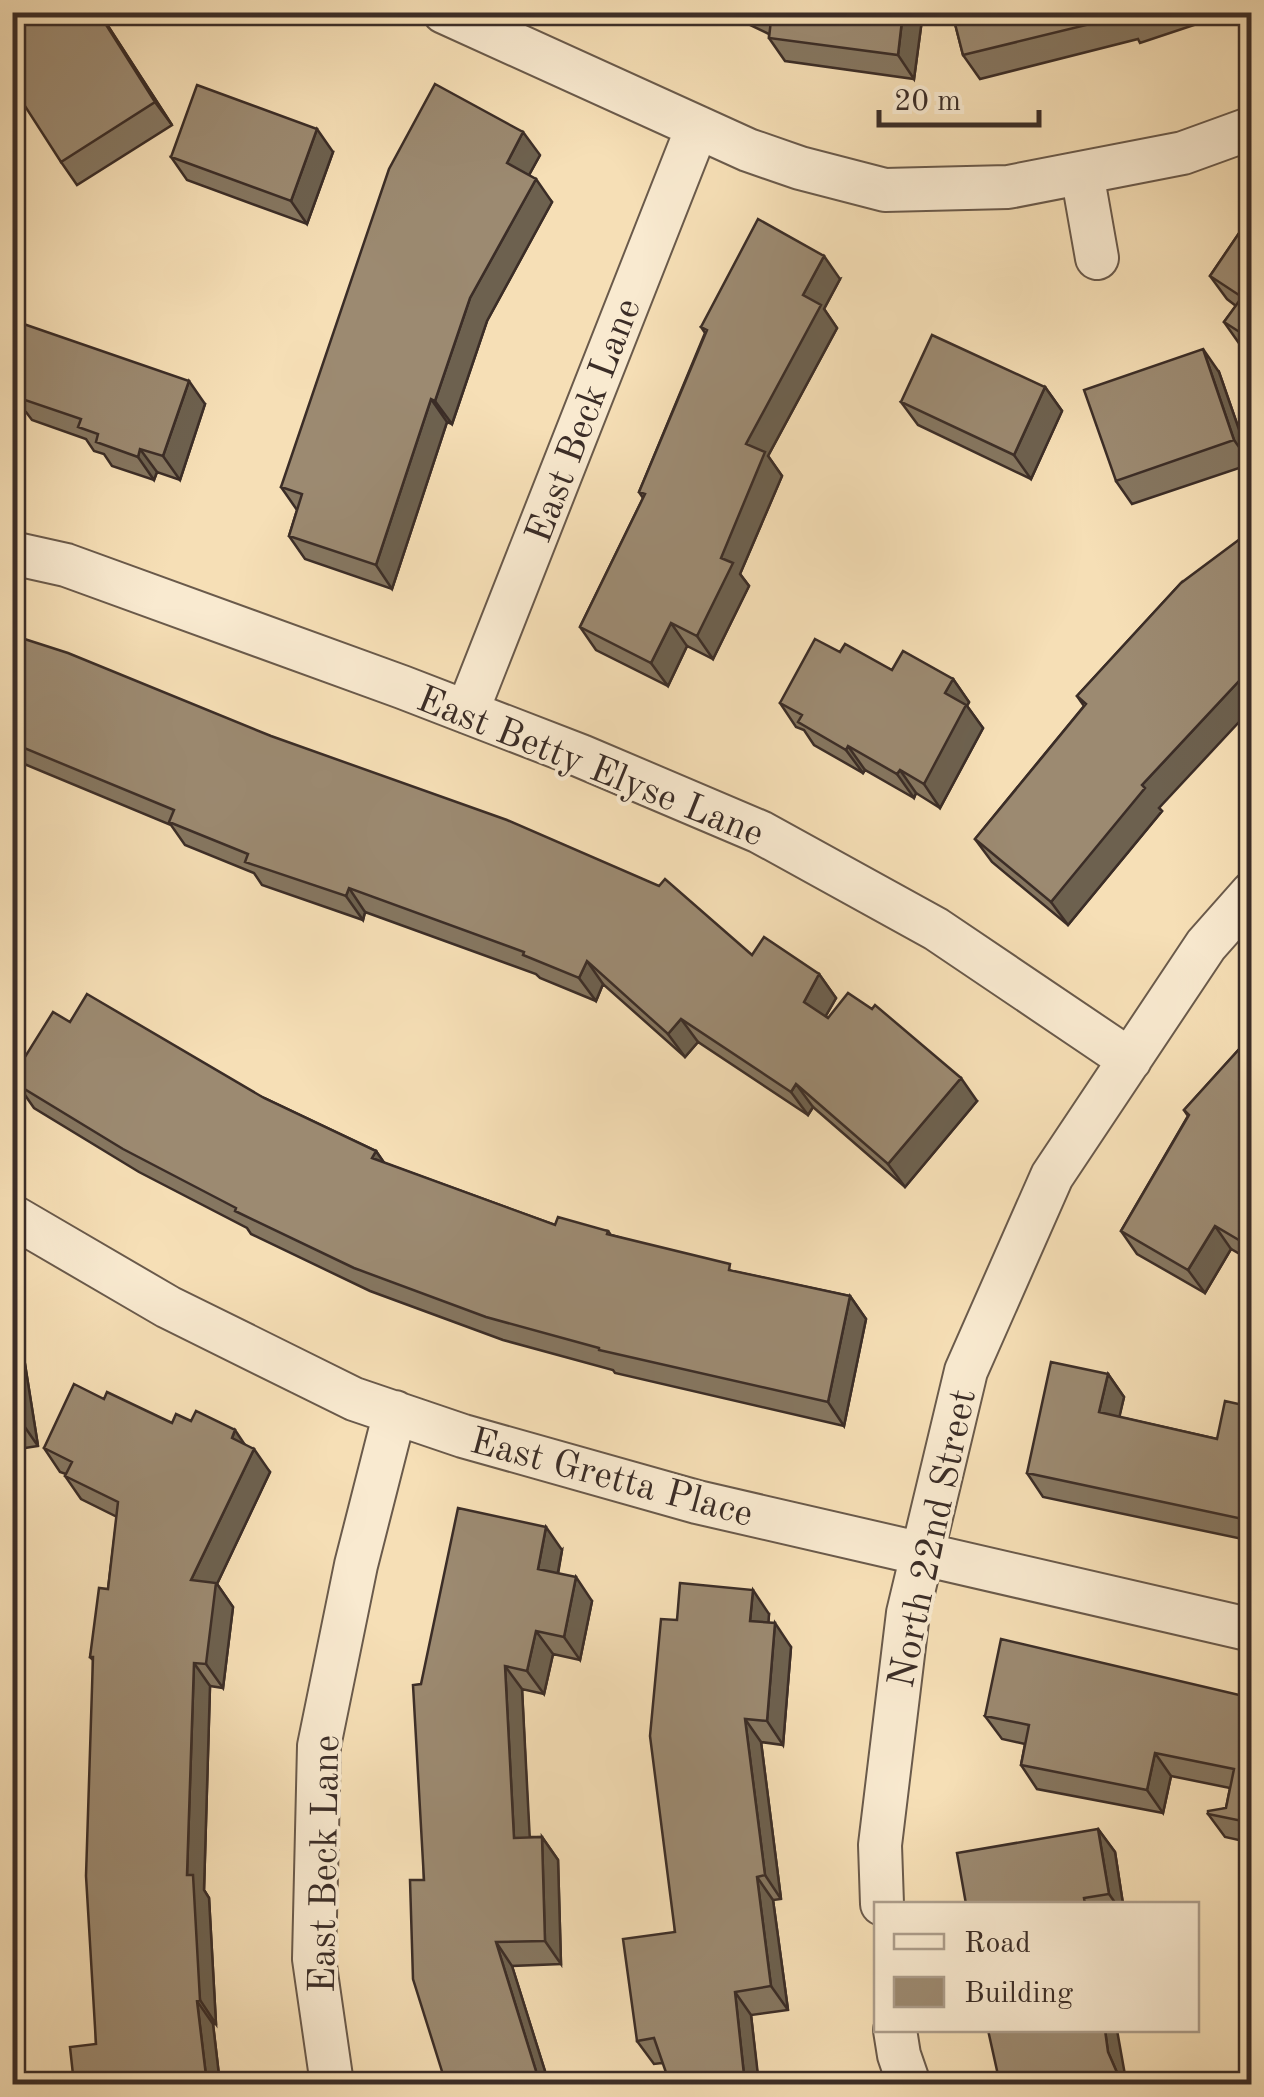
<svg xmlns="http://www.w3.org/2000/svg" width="1264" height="2097" font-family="'Old Standard TT',serif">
<rect width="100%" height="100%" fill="#f6dfb6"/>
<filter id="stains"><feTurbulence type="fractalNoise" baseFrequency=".002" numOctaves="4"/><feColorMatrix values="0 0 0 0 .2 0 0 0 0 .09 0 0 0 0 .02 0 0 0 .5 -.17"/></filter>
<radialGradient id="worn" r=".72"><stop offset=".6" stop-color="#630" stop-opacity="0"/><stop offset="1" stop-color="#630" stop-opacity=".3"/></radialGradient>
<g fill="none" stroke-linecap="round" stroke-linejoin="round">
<g stroke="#6a5a4b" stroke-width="46">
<path id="street" d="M 444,12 L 748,150 L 800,168 L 885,190 L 1008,187 L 1183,153 L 1252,128
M 1082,173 L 1097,258
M 12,553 L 66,565 L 402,687 L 581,756 L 760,832 L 936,929 L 1130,1060
M 467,712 L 697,128
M 12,1216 L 168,1307 L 354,1399 L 463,1436 L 697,1502 L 1252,1630
M 882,1904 L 880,1845 L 908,1613 L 966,1371 L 1052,1176 L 1206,945 L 1252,893
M 895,2030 L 899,2055 L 909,2084
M 332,2084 L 314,1959 L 319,1746 L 356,1565 L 395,1412"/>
</g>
<use href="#street" stroke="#f9ead0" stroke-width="42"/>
</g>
<path fill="#867761" stroke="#3b2d27" stroke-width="2.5" d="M 12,12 L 99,12 L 172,125 L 77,185 L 61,162 Z
M 723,12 L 923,12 L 914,79 L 785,61 L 769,38 L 769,34 Z
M 952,12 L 1233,12 L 1140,43 L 1138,39 L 980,79 L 963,55 Z
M 333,152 L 307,224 L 187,180 L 171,157 Z
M 540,155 L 529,175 L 552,202 L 487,321 L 452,424 L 447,422 L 392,589 L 305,559 L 289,536 L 297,510 L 281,487 Z
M 1252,214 L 1252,353 L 1241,346 L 1224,322 L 1236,306 L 1227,299 L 1210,276 Z
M 840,279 L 824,309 L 837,328 L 768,456 L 782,476 L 740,574 L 749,586 L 713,659 L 687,646 L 668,686 L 596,650 L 580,627 L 643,498 L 639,492 L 705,333 L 701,327 Z
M 12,320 L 205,404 L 180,480 L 157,472 L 154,480 L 112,466 L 104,454 L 94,451 L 86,439 L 32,420 L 26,412 L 12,407 Z
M 1219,372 L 1251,464 L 1132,504 L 1116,481 Z
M 1045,387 L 1062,411 L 1031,479 L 918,425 L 901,402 Z
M 1181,583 L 1159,808 L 1162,811 L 1068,925 L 992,862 L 975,839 L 1084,706 L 1077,696 Z
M 12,635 L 752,955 L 819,974 L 836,998 L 825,1017 L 977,1101 L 905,1187 L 813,1107 L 808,1115 L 698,1042 L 685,1057 L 603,984 L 596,1001 L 540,978 L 536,974 L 365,912 L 363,920 L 262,885 L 254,873 L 185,845 L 171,825 L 22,763 L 18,774 L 12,772 Z
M 840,652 L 892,670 L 953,679 L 969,702 L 967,706 L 983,728 L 940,808 L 916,793 L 914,798 L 865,770 L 863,773 L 814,745 L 804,730 L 796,727 L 780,703 Z
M 70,1022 L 264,1098 L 376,1151 L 384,1163 L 555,1225 L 608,1231 L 611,1235 L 736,1272 L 850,1296 L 866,1319 L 844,1426 L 615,1373 L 613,1370 L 503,1340 L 370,1291 L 251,1234 L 247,1228 L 139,1172 L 34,1108 L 18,1085 Z
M 1252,1035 L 1252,1261 L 1231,1249 L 1205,1293 L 1137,1254 L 1121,1231 L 1188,1116 L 1184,1110 Z
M 12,1327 L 21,1339 L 38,1446 L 12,1450 Z
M 1108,1374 L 1124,1397 L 1119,1417 L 1217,1439 L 1252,1407 L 1252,1541 L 1043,1497 L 1027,1473 Z
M 104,1399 L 172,1423 L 244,1444 L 270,1472 L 217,1584 L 233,1607 L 223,1688 L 210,1686 L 204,1890 L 209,1898 L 216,2024 L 213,2024 L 220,2084 L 74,2084 L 96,2044 L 93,1660 L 90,1657 L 108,1589 L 117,1517 L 81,1499 L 65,1476 L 66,1474 L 60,1472 L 44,1448 Z
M 562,1550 L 558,1574 L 592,1601 L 580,1660 L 553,1654 L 544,1694 L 522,1689 L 529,1837 L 542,1837 L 558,1860 L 561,1964 L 512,1966 L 549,2084 L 446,2084 L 424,1880 L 421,1684 Z
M 769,1614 L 768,1623 L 791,1647 L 783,1745 L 761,1742 L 781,1899 L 773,1900 L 788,2010 L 751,2015 L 758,2080 L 767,2084 L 662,2063 L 654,2064 L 637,2041 L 675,1932 L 677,1620 Z
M 1252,1698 L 1252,1843 L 1225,1837 L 1208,1814 L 1226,1808 L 1230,1788 L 1171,1776 L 1163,1813 L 1037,1789 L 1021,1765 L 1025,1744 L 1002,1739 L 985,1716 Z
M 1098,1829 L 1115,1852 L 1123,1904 L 966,1904 Z"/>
<path fill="#6d614f" stroke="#3b2d27" stroke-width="2.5" d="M 98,12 L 99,12 L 172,125 L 155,102 Z
M 903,12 L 923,12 L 914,79 L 898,55 Z
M 317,129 L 333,152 L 307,224 L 291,201 Z
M 523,132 L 540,155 L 523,186 L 507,163 Z
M 536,179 L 552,202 L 487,321 L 452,424 L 435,401 L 470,298 Z
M 824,256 L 840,279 L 824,309 L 837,328 L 768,456 L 782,476 L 740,574 L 749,586 L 713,659 L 697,636 L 721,558 L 746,444 L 803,295 Z
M 1203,349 L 1219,372 L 1251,464 L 1234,440 Z
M 189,381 L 205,404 L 180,480 L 163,456 Z
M 1045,387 L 1062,411 L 1031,479 L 1014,455 Z
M 431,399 L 447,422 L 392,589 L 376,565 Z
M 140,449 L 157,472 L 154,480 L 138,457 Z
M 671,623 L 687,646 L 668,686 L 651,663 Z
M 1252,667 L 1252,708 L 1159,808 L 1162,811 L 1068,925 L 1051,902 L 1142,785 Z
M 953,679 L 969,702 L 967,706 L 983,728 L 940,808 L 924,784 L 945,693 Z
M 848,746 L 865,770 L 863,773 L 846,750 Z
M 12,750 L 22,763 L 18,774 L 12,766 Z
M 900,770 L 916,793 L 914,798 L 897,774 Z
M 349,888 L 365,912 L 363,920 L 346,896 Z
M 587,961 L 603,984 L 596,1001 L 579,978 Z
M 819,974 L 836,998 L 820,1026 L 804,1002 Z
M 681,1019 L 698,1042 L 685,1057 L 668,1034 Z
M 961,1078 L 977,1101 L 905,1187 L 888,1164 Z
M 796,1084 L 813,1107 L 808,1115 L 791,1092 Z
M 376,1151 L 392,1174 L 372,1158 Z
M 1215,1226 L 1231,1249 L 1205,1293 L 1188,1270 Z
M 850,1296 L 866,1319 L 844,1426 L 828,1402 Z
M 12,1327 L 21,1339 L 38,1446 L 22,1423 L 12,1365 Z
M 1108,1374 L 1124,1397 L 1115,1436 L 1099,1412 Z
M 235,1430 L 251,1454 L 232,1438 Z
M 254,1449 L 270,1472 L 217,1584 L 233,1607 L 223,1688 L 206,1664 L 191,1580 Z
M 546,1527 L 562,1550 L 554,1593 L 538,1569 Z
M 576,1577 L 592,1601 L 580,1660 L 564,1637 Z
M 753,1590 L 769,1614 L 767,1644 L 750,1621 Z
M 775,1623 L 791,1647 L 783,1745 L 767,1721 Z
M 536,1631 L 553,1654 L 544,1694 L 527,1671 Z
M 194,1663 L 210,1686 L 204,1890 L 209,1898 L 216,2024 L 200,2000 L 187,1875 Z
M 505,1666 L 522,1689 L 531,1861 L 514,1838 Z
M 745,1719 L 761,1742 L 781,1899 L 765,1875 Z
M 1155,1753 L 1171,1776 L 1163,1813 L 1147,1790 Z
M 1098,1829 L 1115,1852 L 1123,1904 L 1116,1904 L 1109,1894 Z
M 542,1837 L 558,1860 L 561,1964 L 545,1941 Z
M 757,1877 L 773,1900 L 788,2010 L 771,1986 Z
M 496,1942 L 512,1966 L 549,2084 L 540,2084 Z
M 735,1992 L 751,2015 L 759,2084 L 745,2084 Z
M 197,2001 L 213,2024 L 220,2084 L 207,2084 Z
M 1105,2030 L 1117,2030 L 1125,2075 L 1129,2084 L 1122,2084 L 1108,2052 Z"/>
<path fill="#9c8a71" stroke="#3b2d27" stroke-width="2.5" d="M 12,12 L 98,12 L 155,102 L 61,162 L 12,86 Z
M 756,12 L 903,12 L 898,55 L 769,38 L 771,20 Z
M 952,12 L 1144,12 L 1124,19 L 1123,16 L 963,55 Z
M 435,84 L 523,132 L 507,163 L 536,179 L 470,298 L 435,401 L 431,399 L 376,565 L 289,536 L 302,494 L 281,487 L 389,169 Z
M 197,85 L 317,129 L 291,201 L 171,157 Z
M 1252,214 L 1252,340 L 1224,322 L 1242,297 L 1210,276 Z
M 758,219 L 824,256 L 803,295 L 821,305 L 746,444 L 765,452 L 721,558 L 733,563 L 697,636 L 671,623 L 651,663 L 580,627 L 645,494 L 639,492 L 707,330 L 701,327 Z
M 12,320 L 189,381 L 163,456 L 140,449 L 138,457 L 96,442 L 98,434 L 78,427 L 81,419 L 16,397 L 17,391 L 12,390 Z
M 932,335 L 1045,387 L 1014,455 L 901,402 Z
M 1203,349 L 1234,440 L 1116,481 L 1084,390 Z
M 1252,530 L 1252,667 L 1142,785 L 1145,788 L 1051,902 L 975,839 L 1086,704 L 1077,696 L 1181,583 Z
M 12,635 L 68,653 L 271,736 L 507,820 L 659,886 L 665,879 L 752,955 L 764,937 L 819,974 L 804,1002 L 828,1018 L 848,993 L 872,1009 L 875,1005 L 961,1078 L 888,1164 L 796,1084 L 791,1092 L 681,1019 L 668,1034 L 587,961 L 579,978 L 523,955 L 524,952 L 349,888 L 346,896 L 245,862 L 248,854 L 169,822 L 174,810 L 12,743 Z
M 815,639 L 840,652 L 845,644 L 892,670 L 903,651 L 953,679 L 945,693 L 966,705 L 924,784 L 900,770 L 897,774 L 848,746 L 846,750 L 798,722 L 802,715 L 780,703 Z
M 87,994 L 264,1098 L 376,1151 L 372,1158 L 555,1225 L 558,1217 L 608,1231 L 607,1234 L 730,1264 L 729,1270 L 850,1296 L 828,1402 L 599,1350 L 599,1348 L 486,1317 L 354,1268 L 235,1211 L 236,1208 L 123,1149 L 18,1085 L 18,1068 L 53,1012 L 70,1022 Z
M 1252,1035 L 1252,1243 L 1249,1246 L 1215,1226 L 1188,1270 L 1121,1231 L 1189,1115 L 1184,1110 Z
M 1051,1362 L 1108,1374 L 1099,1412 L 1217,1439 L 1225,1401 L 1252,1407 L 1252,1521 L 1027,1473 Z
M 12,1365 L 22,1423 L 12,1425 Z
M 74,1384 L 104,1399 L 107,1392 L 172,1423 L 176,1414 L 191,1421 L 196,1411 L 235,1430 L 232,1438 L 254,1449 L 191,1580 L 216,1583 L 206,1664 L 194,1663 L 187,1875 L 193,1875 L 200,2000 L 197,2001 L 207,2084 L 74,2084 L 70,2047 L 96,2044 L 86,1876 L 93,1657 L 90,1657 L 99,1588 L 108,1589 L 118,1502 L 65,1476 L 72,1462 L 44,1448 Z
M 458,1508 L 546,1527 L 538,1569 L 576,1577 L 564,1637 L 536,1631 L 527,1671 L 505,1666 L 514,1838 L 542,1837 L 545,1941 L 496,1942 L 540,2084 L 446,2084 L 413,1979 L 410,1880 L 424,1880 L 413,1685 L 421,1684 Z
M 680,1583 L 753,1590 L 750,1621 L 775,1623 L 767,1721 L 745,1719 L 765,1875 L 757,1877 L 771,1986 L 735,1992 L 745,2084 L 762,2078 L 764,2084 L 670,2084 L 654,2038 L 637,2041 L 623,1939 L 675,1932 L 650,1736 L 661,1619 L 677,1620 Z
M 1001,1639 L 1252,1698 L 1252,1823 L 1208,1814 L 1208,1811 L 1226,1808 L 1234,1769 L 1155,1753 L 1147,1790 L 1021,1765 L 1029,1725 L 985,1716 Z
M 1098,1829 L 1109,1894 L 1084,1898 L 1085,1904 L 966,1904 L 957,1853 Z
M 988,2030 L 1105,2030 L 1108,2052 L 1122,2084 L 1000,2084 Z"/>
<g text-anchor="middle" stroke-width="8" stroke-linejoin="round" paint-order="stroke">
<g font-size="38" fill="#3b2d27" stroke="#f9ead0">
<text transform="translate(582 420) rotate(-69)" y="13">East Beck Lane</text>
<text transform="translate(591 765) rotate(22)" y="13">East Betty Elyse Lane</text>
<text transform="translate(612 1476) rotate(15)" y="13">East Gretta Place</text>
<text transform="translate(931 1538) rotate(-78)" y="13">North 22nd Street</text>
<text transform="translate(323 1864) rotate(-89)" y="13">East Beck Lane</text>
</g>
</g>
<rect width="1264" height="2097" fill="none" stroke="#f6dfb6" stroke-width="50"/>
<rect x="15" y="15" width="1234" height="2067" fill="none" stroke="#3b2d27" stroke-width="5"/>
<rect x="25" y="25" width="1214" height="2047" fill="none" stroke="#3b2d27" stroke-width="2.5"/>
<rect x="874" y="1902" width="325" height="130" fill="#f9ead0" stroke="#ad9e8c" stroke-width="2.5"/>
<rect x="894" y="1934" width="50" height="15" fill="#f9ead0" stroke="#ad9e8c" stroke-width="2.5"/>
<text x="964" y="1952" font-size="30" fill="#3b2d27">Road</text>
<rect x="894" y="1977" width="50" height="30" fill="#9c8a71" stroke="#ad9e8c" stroke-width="2.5"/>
<text x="964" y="2002" font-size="30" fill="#3b2d27">Building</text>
<path d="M879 110v15h160v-15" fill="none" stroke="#3b2d27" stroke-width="5"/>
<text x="894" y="110" font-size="30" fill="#3b2d27" stroke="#f9ead0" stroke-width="8" paint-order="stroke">20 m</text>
<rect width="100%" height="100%" filter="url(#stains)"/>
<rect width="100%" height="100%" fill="url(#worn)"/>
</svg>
